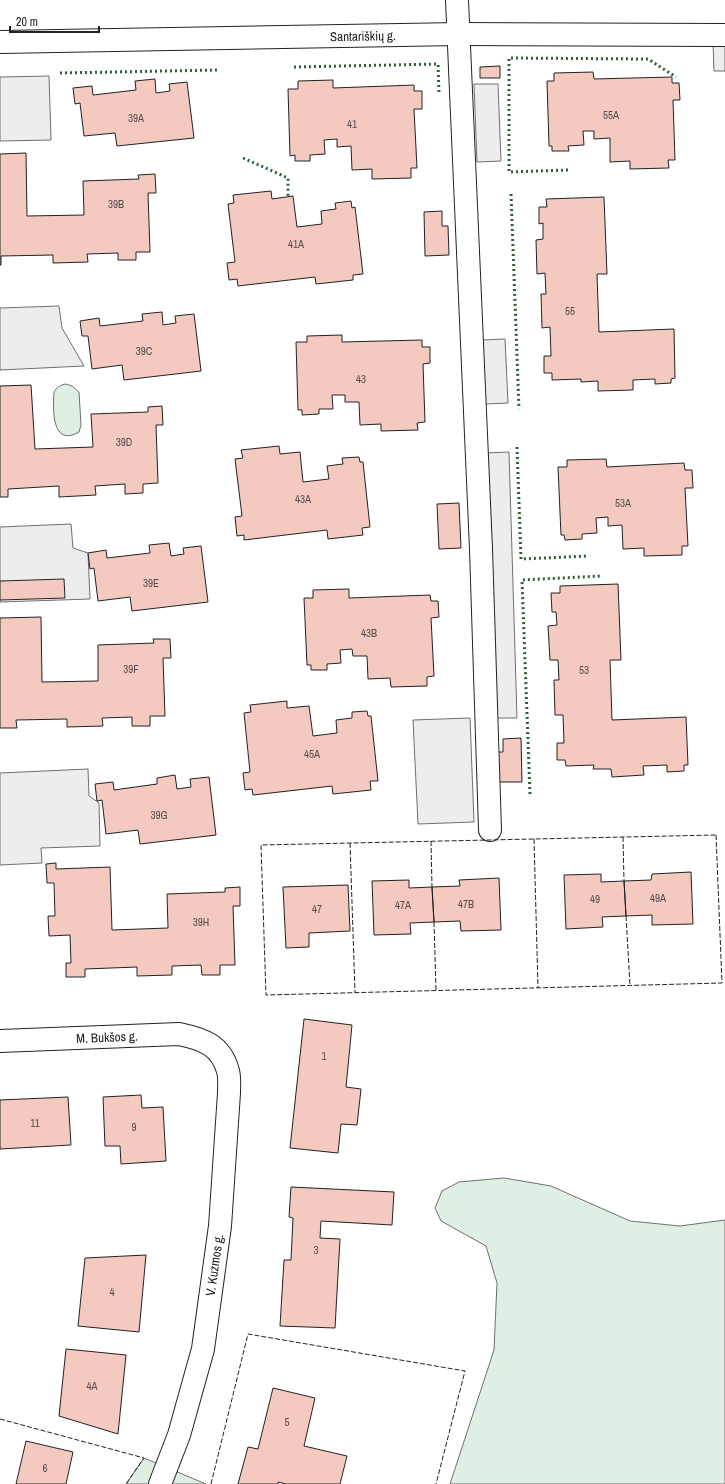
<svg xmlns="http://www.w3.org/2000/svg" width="725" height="1484" font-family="'Archivo Narrow',sans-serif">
<rect width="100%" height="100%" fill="#fff"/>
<path fill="#e0efe3" stroke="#6f6f6f" d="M 66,384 L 72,386 L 79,392 L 81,425 L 79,432 C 51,448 53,408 54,392 C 57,387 60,385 66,384 Z
M 504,1178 L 551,1186 L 630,1221 L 680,1226 L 725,1220 L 725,1484 L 450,1484 L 494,1350 L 497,1283 L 486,1246 L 441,1221 L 435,1208 L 442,1191 L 459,1182 Z
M 144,1458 L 206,1484 L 126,1484 Z"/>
<path fill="#ededed" stroke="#6f6f6f" d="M 713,42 L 725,42 L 725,71 L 714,71 Z
M 49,76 L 51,140 L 0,141 L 0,77 Z
M 474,84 L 498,84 L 501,161 L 477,162 Z
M 59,306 L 62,328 L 84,366 L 0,370 L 0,308 Z
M 505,339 L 508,403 L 485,404 L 482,340 Z
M 509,452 L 517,718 L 494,718 L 485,453 Z
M 71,524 L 73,548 L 88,553 L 90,599 L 0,602 L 0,527 Z
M 470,718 L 474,822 L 418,824 L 413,720 Z
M 88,769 L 89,796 L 99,803 L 100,846 L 41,848 L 42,863 L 0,865 L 0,773 Z"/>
<path fill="#f3c9c0" stroke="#222" d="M 500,66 L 500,78 L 480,78 L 480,67 Z
M 593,72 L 594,79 L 672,77 L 672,83 L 679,83 L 680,100 L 673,100 L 675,160 L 668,160 L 669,168 L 630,169 L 630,161 L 610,162 L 610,138 L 594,139 L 594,131 L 583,131 L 584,145 L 568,146 L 569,151 L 552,151 L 552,146 L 549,146 L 547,81 L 554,81 L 554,73 Z
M 155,79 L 156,93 L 170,91 L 169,84 L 187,82 L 194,138 L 117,146 L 115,133 L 84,136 L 80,103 L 75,104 L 73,88 L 92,86 L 93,95 L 136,90 L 135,81 Z
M 333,80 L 333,88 L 414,85 L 414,91 L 422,91 L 422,109 L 414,109 L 417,168 L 411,168 L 411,178 L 372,179 L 372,169 L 352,170 L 351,146 L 337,147 L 337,139 L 324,140 L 325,154 L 310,155 L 310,161 L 295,161 L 295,155 L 290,156 L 288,89 L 298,89 L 298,81 Z
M 26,153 L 27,216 L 84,215 L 83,181 L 139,179 L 138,175 L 155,174 L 156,193 L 148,193 L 150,252 L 136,252 L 136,260 L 118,260 L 118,253 L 87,254 L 88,262 L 53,263 L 53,255 L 1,256 L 1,265 L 0,265 L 0,154 Z
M 271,191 L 272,199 L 293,196 L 297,227 L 322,224 L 321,211 L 336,209 L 335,203 L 351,201 L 352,208 L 355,207 L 363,274 L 353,275 L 353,280 L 316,284 L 315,277 L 238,286 L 237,279 L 229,280 L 227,263 L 235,262 L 228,204 L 234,203 L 233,195 Z
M 604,197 L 607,274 L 597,274 L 599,332 L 674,329 L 675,378 L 671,379 L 671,383 L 655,384 L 655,379 L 633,380 L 633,390 L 598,391 L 598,381 L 581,382 L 581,379 L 552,380 L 552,373 L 544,373 L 544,356 L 551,356 L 550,327 L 542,328 L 541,294 L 546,294 L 545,273 L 537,274 L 536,240 L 543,239 L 543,223 L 539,224 L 539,207 L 547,207 L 546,199 Z
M 442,211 L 442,226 L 448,226 L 449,255 L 425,256 L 424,212 Z
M 162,312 L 163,325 L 176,323 L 175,316 L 194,314 L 201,371 L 124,380 L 122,365 L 92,369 L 88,336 L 82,336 L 80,321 L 99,318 L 100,326 L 143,321 L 142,314 Z
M 342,335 L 342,342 L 422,340 L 422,347 L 430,347 L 430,363 L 423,364 L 425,422 L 417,423 L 418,430 L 381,431 L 381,424 L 360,425 L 359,402 L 345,402 L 345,395 L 332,395 L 333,409 L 319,409 L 319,414 L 302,415 L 302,410 L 298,410 L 296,342 L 307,342 L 307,336 Z
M 31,385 L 35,449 L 93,447 L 91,414 L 148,412 L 148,407 L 162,406 L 163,425 L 156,425 L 158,483 L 143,484 L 143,493 L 125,494 L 125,484 L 95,486 L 96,495 L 59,497 L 59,486 L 8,489 L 8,497 L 0,497 L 0,386 Z
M 279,446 L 280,454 L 300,452 L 303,482 L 329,479 L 327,466 L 343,464 L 342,458 L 359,457 L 360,462 L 363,462 L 370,527 L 362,528 L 363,535 L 328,539 L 327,530 L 244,540 L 244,535 L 237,536 L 235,517 L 242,516 L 235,459 L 243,458 L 241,450 Z
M 606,459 L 607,467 L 684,463 L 685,470 L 692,470 L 693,488 L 685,488 L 688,546 L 682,546 L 682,555 L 644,556 L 644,548 L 623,549 L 622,525 L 608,526 L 608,517 L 596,518 L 597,533 L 582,534 L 582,539 L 565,540 L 564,535 L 561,535 L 558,467 L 567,467 L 567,460 Z
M 459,503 L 461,548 L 439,549 L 437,504 Z
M 169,543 L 171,556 L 184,554 L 183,548 L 201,546 L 208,602 L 132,611 L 130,597 L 98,601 L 94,568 L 90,569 L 88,553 L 106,550 L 107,558 L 150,553 L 149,545 Z
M 64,579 L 65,598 L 0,600 L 0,581 Z
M 618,584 L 621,660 L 610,660 L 612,720 L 686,717 L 688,765 L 684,765 L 684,771 L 667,772 L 667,765 L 643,766 L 644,775 L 612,777 L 611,769 L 593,769 L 594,765 L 566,766 L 565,760 L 557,760 L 557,743 L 564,743 L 563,715 L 555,715 L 554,680 L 559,680 L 558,660 L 550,660 L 548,626 L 557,625 L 556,612 L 552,612 L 551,593 L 560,593 L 560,586 Z
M 349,589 L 349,598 L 430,595 L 431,601 L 438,601 L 439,617 L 431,618 L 434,676 L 427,677 L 427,686 L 391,687 L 390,678 L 368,679 L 367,656 L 353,656 L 352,649 L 340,650 L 341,663 L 327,664 L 327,670 L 311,670 L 311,665 L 307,665 L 304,598 L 313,598 L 313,590 Z
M 41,617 L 42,682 L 98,681 L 98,645 L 154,643 L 153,639 L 170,639 L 171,658 L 163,658 L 165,716 L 150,716 L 150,726 L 132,726 L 132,717 L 102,718 L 103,726 L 67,727 L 67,719 L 16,720 L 17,728 L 0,728 L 0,618 Z
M 287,701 L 287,708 L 309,706 L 313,736 L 337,733 L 336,720 L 352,718 L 352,712 L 367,711 L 368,716 L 371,716 L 378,781 L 370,781 L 371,790 L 333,794 L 332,786 L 253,795 L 252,789 L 245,790 L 243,773 L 250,772 L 244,713 L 251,712 L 250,705 Z
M 521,738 L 522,782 L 499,782 L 498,752 L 503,752 L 503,739 Z
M 175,775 L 177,789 L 191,787 L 190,779 L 209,777 L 216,835 L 140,844 L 138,830 L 106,834 L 102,800 L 97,801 L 95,784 L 113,782 L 114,790 L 157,784 L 157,778 Z
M 56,863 L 56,869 L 110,867 L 112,930 L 168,928 L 167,894 L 225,892 L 225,888 L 240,887 L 240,906 L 233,906 L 235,965 L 220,965 L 220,975 L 202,975 L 201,965 L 172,966 L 172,975 L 137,976 L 137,967 L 85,969 L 85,977 L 66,977 L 66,963 L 71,963 L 70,935 L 49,936 L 48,916 L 55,916 L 54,883 L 47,883 L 46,864 Z
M 691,872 L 693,924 L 652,925 L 652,915 L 626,916 L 624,881 L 651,880 L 652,874 Z
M 601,874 L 601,882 L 624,881 L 626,916 L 602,917 L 603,927 L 566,929 L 564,875 Z
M 499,878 L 501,930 L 461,931 L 460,921 L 434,922 L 432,887 L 460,886 L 459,880 Z
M 409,880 L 409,888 L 432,887 L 434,922 L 410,923 L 411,934 L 374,935 L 372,881 Z
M 348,885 L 350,931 L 309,933 L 309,947 L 286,948 L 283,887 Z
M 304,1019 L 352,1025 L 346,1087 L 361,1089 L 357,1125 L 341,1124 L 338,1153 L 290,1148 Z
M 141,1095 L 142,1108 L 163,1107 L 166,1161 L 121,1164 L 120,1146 L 105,1146 L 103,1097 Z
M 68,1097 L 71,1145 L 0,1149 L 0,1100 Z
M 291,1187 L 394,1192 L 392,1225 L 321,1221 L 320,1238 L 340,1239 L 335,1328 L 280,1326 L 284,1260 L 291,1260 L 293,1218 L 289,1217 Z
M 146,1255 L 139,1332 L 78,1326 L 85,1258 Z
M 66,1349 L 126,1355 L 118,1434 L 59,1416 Z
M 273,1388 L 315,1398 L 304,1446 L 347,1456 L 340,1484 L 286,1484 L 278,1482 L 278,1484 L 238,1484 L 248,1447 L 258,1449 Z
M 26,1441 L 73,1452 L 66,1484 L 16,1484 Z"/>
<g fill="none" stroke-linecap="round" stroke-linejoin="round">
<g stroke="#222" stroke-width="24">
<g id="street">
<path d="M 457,0 L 481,549 L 490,830"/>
<path id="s1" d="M 0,42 L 459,34 L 725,35"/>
<path id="s2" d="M 0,1041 L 179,1034 C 203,1039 221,1045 228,1071 C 230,1078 229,1086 229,1093 L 220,1226 L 203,1349 L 179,1435 L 160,1484"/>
</g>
</g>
<use href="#street" stroke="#fff" stroke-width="22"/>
<path stroke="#2f5e38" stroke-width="3" stroke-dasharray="2 3" stroke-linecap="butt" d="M 294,67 L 438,64 L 439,92
M 60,73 L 218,70
M 243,158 L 288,178 L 288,197
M 568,170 L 509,172 L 509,58 L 648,59 L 676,77
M 511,194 L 519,409
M 517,447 L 521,559 L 588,556
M 530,794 L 522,580 L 602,576"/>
<path stroke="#222" stroke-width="1" stroke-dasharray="5 2" stroke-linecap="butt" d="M 716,835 L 722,983 L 266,995 L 261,845 Z
M 623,837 L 624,881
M 534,839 L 538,988
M 431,841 L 432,887
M 350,843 L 355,992
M 626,916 L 630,985
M 434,922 L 436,990
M 0,1419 L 144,1458 L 126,1484
M 211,1484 L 248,1334 L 465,1371 L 436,1484"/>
</g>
<g text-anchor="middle" stroke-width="3" stroke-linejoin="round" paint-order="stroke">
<g font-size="11" fill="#564c4a">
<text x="611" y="119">55A</text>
<text x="136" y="122">39A</text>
<text x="352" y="128">41</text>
<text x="116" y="208">39B</text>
<text x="296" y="248">41A</text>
<text x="570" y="315">55</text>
<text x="144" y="355">39C</text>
<text x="361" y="383">43</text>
<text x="124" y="446">39D</text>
<text x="303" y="503">43A</text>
<text x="623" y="507">53A</text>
<text x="151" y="587">39E</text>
<text x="369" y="637">43B</text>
<text x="131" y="673">39F</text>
<text x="584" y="674">53</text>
<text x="312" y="758">45A</text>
<text x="159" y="819">39G</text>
<text x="658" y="902">49A</text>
<text x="595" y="903">49</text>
<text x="466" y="908">47B</text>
<text x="403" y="909">47A</text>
<text x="317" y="913">47</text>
<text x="201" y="926">39H</text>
<text x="324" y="1060">1</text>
<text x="35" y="1127">11</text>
<text x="134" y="1131">9</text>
<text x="316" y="1254">3</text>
<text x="112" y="1296">4</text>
<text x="92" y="1390">4A</text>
<text x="287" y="1426">5</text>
<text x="45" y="1472">6</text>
</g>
<g font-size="13" fill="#222" stroke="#fff">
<text dy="5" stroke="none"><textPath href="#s1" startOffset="363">Santariškių g.</textPath></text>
<text dy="5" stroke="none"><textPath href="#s2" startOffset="107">M. Bukšos g.</textPath></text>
<text transform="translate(214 1265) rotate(-82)" y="5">V. Kuzmos g.</text>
</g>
</g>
<path d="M10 26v6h89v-6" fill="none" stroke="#222222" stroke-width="2"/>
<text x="16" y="26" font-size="12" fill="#222222" stroke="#ffffff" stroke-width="3" paint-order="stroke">20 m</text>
</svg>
